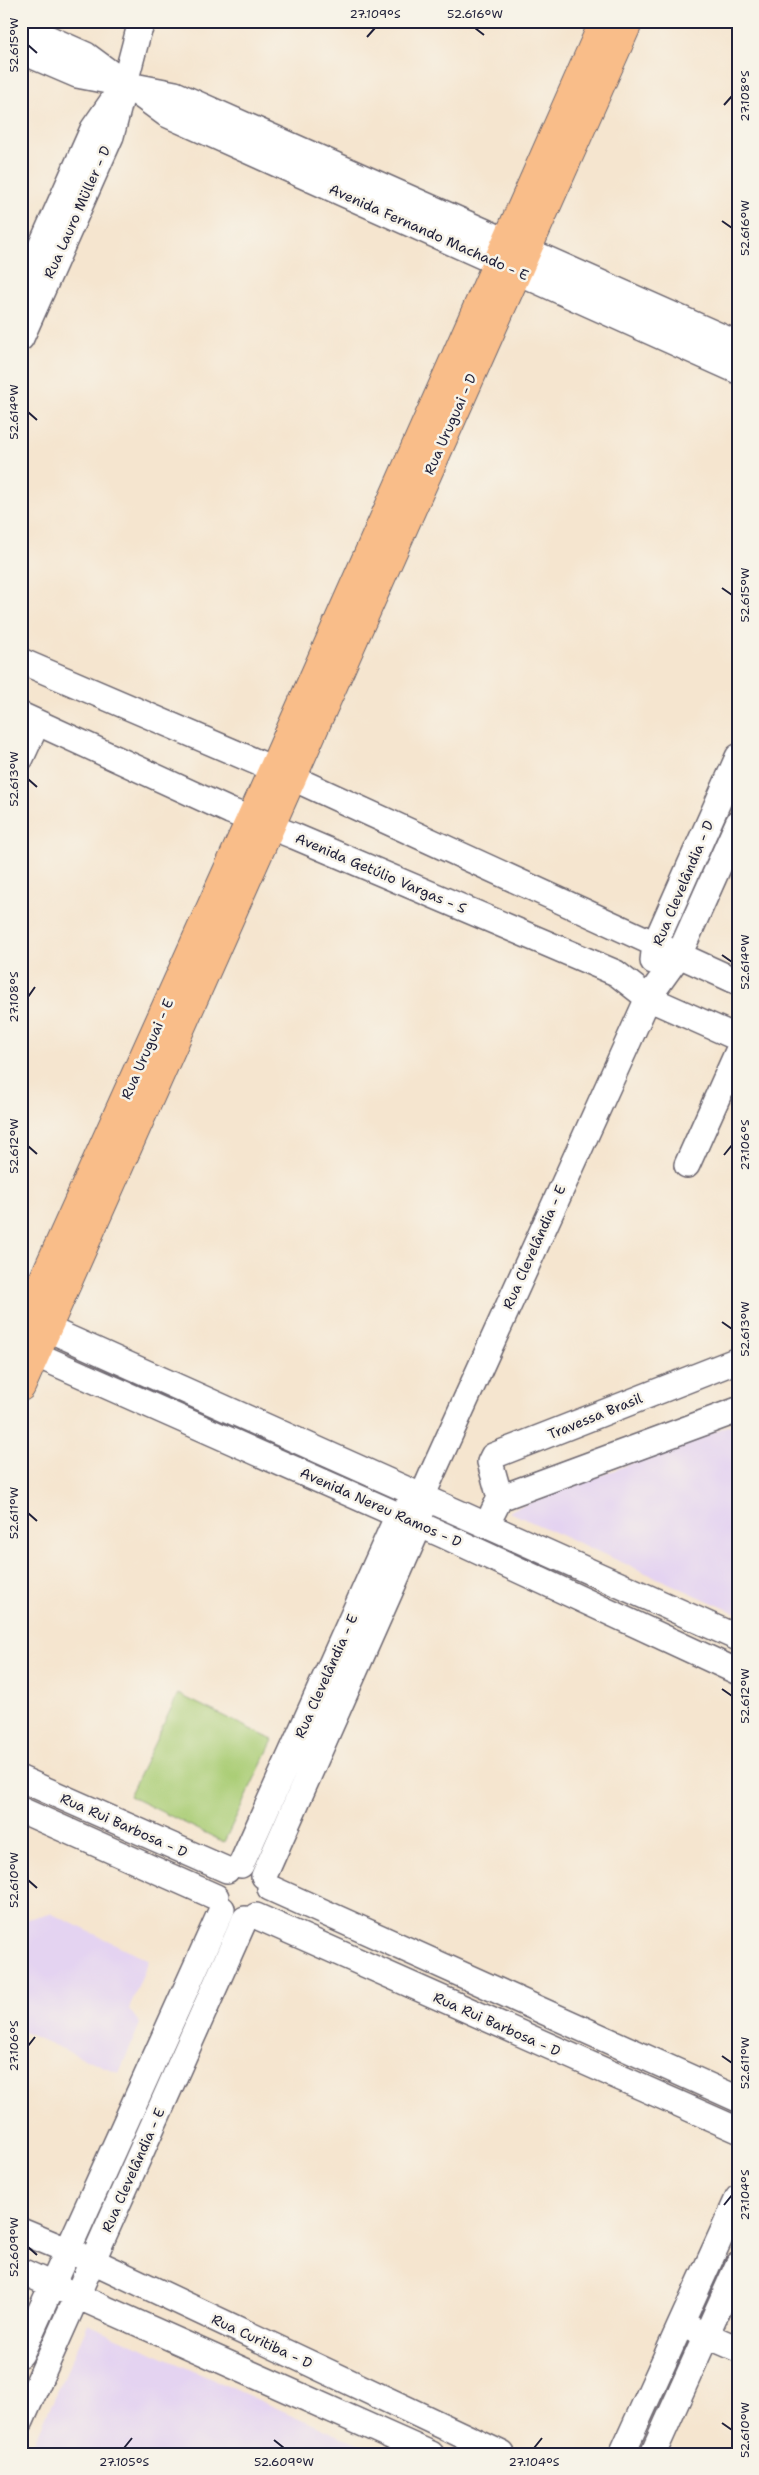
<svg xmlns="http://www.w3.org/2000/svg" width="759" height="2475" font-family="'Shantell Sans',sans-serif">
<rect width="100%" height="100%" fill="#f7f3e8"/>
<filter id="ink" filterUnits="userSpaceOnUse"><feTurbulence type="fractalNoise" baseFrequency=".02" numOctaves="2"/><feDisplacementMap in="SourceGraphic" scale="10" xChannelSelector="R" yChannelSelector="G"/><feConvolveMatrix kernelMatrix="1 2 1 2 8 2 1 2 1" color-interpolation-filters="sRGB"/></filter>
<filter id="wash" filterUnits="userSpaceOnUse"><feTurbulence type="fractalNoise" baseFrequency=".0096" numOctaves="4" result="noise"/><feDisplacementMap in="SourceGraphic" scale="20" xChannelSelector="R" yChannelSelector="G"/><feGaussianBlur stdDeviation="1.12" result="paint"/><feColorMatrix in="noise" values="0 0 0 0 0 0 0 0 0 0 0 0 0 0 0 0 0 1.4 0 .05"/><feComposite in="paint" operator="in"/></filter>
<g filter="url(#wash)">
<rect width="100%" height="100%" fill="#f5e5cf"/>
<path fill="#e4d3f1" d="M 738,1422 L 738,1614 L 509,1512 L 516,1508 Z
M 50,1913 L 149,1960 L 129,2009 L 140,2024 L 119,2073 L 21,2031 L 21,1921 Z
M 88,2324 L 380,2454 L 29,2454 Z"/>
<path fill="#aacd76" stroke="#667858" d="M 178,1694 L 273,1740 L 224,1842 L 129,1796 Z"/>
</g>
<g filter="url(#ink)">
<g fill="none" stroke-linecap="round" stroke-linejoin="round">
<g stroke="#6c666f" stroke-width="28">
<path id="minor" d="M 21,26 L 86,55 L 166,114 L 738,371
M 21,51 L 77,75 L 175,94 L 738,344
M 21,291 L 93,129 L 116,96
M 21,338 L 111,136 L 138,33 L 143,21
M 21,661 L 273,769 L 738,982
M 21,715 L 230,811 L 294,836 L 616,973 L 648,998 L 738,1038
M 21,758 L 37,723
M 653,961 L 655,944 L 738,757
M 687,1165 L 738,1051
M 28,1320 L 738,1638
M 21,1348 L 443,1535 L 738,1672
M 500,1498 L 490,1462 L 493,1456 L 738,1360
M 493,1512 L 500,1498 L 738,1410
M 21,1779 L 227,1870
M 21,1810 L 216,1897
M 241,1865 L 398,1515 L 412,1504
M 264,1876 L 420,1524 L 422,1497 L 433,1472 L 639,1018 L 648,998 L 679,955 L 738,823
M 270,1888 L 738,2099
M 256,1916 L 738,2130
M 21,2231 L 93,2261 L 502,2454
M 21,2271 L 431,2454
M 692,2329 L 738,2349
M 21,2354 L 222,1909
M 21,2421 L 245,1919
M 622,2454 L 738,2198
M 653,2454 L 738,2265"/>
</g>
<g stroke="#6c666f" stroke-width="30">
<path id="major" d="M 21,1329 L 273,769 L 604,21
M 21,1387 L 629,21"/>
</g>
<use href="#minor" stroke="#fff" stroke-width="25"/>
<use href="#major" stroke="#f9bd89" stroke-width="28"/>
</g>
</g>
<path fill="none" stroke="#22223b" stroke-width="2" d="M 475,28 L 484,35M 367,37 L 375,28M 28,45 L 37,53M 724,105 L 732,96M 722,221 L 732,228M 28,412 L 37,420M 722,588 L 732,595M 28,779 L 37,787M 722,955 L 732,962M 28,997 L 35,987M 28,1146 L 37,1154M 724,1155 L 732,1145M 722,1322 L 732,1329M 28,1513 L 37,1521M 722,1689 L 732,1696M 28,1880 L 37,1888M 28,2046 L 35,2037M 722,2056 L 732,2063M 724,2205 L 732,2195M 28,2247 L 37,2255M 722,2423 L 732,2430M 274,2440 L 284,2448M 124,2448 L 132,2438M 534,2448 L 542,2438"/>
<g text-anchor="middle" stroke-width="5" stroke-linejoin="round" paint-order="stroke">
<g font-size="14" fill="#22223b" stroke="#f7f3e8">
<text transform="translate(77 212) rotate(-66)" y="5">Rua Lauro Müller - D</text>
<text transform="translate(429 232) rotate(24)" y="5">Avenida Fernando Machado - E</text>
<text transform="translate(450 424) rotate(-66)" y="5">Rua Uruguai - D</text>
<text transform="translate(381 873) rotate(23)" y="5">Avenida Getúlio Vargas - S</text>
<text transform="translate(683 883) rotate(-67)" y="5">Rua Clevelândia - D</text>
<text transform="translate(147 1049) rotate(-66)" y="5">Rua Uruguai - E</text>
<text transform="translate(534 1247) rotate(-66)" y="5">Rua Clevelândia - E</text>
<text transform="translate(595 1416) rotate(-22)" y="5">Travessa Brasil</text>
<text transform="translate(381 1507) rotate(24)" y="5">Avenida Nereu Ramos - D</text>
<text transform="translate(326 1676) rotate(-66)" y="5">Rua Clevelândia - E</text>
<text transform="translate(124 1825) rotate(24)" y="5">Rua Rui Barbosa - D</text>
<text transform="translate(497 2024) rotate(24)" y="5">Rua Rui Barbosa - D</text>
<text transform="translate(133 2170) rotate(-66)" y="5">Rua Clevelândia - E</text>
<text transform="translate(262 2341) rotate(25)" y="5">Rua Curitiba - D</text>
</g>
</g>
<rect width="759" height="2475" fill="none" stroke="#f7f3e8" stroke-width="55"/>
<rect x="28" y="28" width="704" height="2420" fill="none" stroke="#22223b" stroke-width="2"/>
<g font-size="12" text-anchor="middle" fill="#22223b">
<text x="375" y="18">27.109°S</text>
<text x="475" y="18">52.616°W</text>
<text transform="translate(14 45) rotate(-90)" y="4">52.615°W</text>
<text transform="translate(745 96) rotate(-90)" y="4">27.108°S</text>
<text transform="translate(745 228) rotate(-90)" y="4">52.616°W</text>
<text transform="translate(14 412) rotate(-90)" y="4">52.614°W</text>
<text transform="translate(745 595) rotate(-90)" y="4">52.615°W</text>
<text transform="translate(14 779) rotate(-90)" y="4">52.613°W</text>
<text transform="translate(745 962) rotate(-90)" y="4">52.614°W</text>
<text transform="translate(14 997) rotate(-90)" y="4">27.108°S</text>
<text transform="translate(745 1145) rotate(-90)" y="4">27.106°S</text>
<text transform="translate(14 1146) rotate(-90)" y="4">52.612°W</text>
<text transform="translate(745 1329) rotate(-90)" y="4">52.613°W</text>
<text transform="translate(14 1513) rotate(-90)" y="4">52.611°W</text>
<text transform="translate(745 1696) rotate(-90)" y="4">52.612°W</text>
<text transform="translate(14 1880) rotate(-90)" y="4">52.610°W</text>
<text transform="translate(14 2046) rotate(-90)" y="4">27.106°S</text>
<text transform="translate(745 2063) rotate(-90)" y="4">52.611°W</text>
<text transform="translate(745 2195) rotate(-90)" y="4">27.104°S</text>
<text transform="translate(14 2247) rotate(-90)" y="4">52.609°W</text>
<text transform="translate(745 2430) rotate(-90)" y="4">52.610°W</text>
<text x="124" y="2466">27.105°S</text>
<text x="284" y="2466">52.609°W</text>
<text x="534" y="2466">27.104°S</text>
</g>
</svg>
